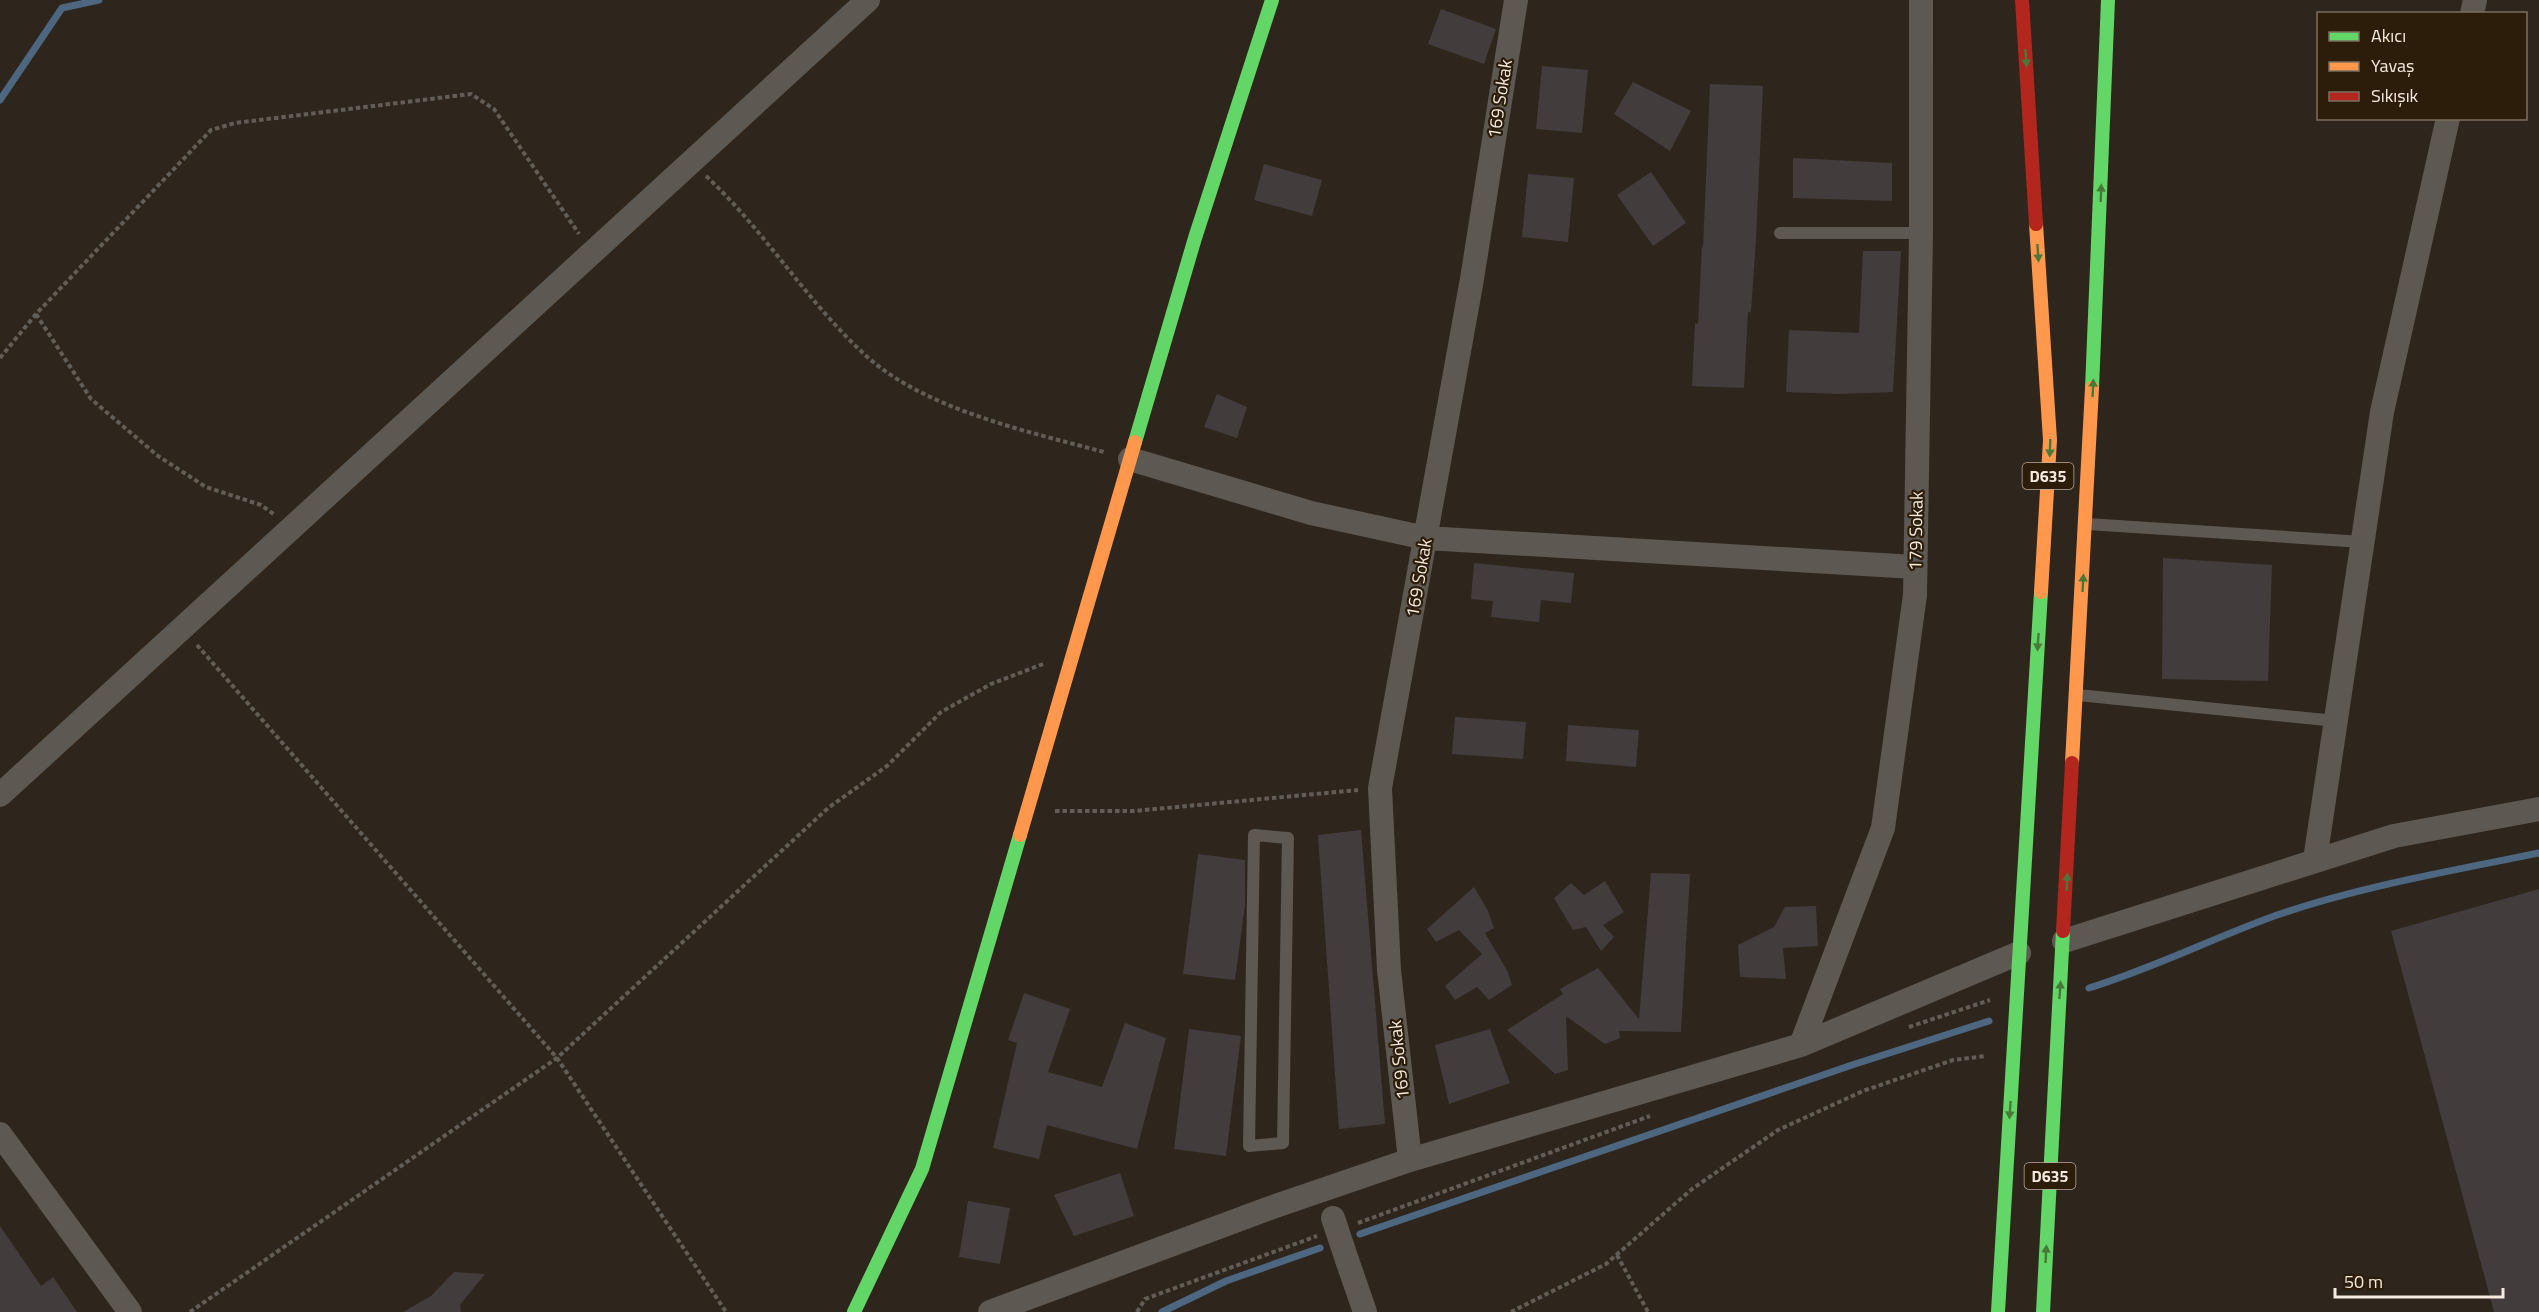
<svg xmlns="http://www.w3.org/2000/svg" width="2539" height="1312" font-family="'Titillium Web',sans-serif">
<rect width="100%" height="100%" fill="#2e251c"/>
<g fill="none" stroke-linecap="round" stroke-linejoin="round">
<path stroke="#4c677f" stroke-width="7" d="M 0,100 L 62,8 L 99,0
M 2089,988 C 2154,968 2213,938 2277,915 C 2362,886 2451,871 2539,853
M 1360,1234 L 1852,1065 L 1989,1021
M 1162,1312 L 1226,1281 L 1320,1248"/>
</g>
<path fill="#433c3c" d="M 1441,9 L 1496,29 L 1484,64 L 1428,44 Z
M 1542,66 L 1588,70 L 1582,133 L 1536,129 Z
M 1633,82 L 1691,111 L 1670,151 L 1614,114 Z
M 1710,84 L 1763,86 L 1756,239 L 1751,312 L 1748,312 L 1744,388 L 1692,386 L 1695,323 L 1698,324 L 1702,246 L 1703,248 Z
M 1793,158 L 1892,163 L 1892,201 L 1793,198 Z
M 1264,164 L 1322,180 L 1312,216 L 1254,200 Z
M 1651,172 L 1686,223 L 1653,246 L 1617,195 Z
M 1528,174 L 1574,178 L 1568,242 L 1522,237 Z
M 1863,251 L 1901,251 L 1893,392 L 1839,394 L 1786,392 L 1789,330 L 1859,333 Z
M 1217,394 L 1247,407 L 1237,438 L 1204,427 Z
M 2163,558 L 2272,565 L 2268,681 L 2162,679 Z
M 1474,563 L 1574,573 L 1571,603 L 1541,600 L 1539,622 L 1491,617 L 1493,601 L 1471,599 Z
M 1455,717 L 1526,722 L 1523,759 L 1452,754 Z
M 1568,725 L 1639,730 L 1636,767 L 1566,761 Z
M 1361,830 L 1385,1124 L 1339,1129 L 1318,835 Z
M 1198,854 L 1245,860 L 1245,905 L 1235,980 L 1183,974 Z
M 1651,873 L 1690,874 L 1681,1032 L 1619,1031 L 1620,1038 L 1605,1044 L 1566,1016 L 1568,1070 L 1555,1074 L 1507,1030 L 1563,994 L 1560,989 L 1598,968 L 1639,1019 Z
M 1605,881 L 1624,912 L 1603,925 L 1614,937 L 1601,951 L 1586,927 L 1573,930 L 1554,898 L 1571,883 L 1584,895 Z
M 1474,887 L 1488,911 L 1494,928 L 1485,933 L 1508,972 L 1512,985 L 1489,1000 L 1477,987 L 1455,1000 L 1445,986 L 1482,954 L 1459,930 L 1436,942 L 1427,929 Z
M 2539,889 L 2539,1312 L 2494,1312 L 2391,931 Z
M 1816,906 L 1818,946 L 1783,948 L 1786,979 L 1740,977 L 1738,945 L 1774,927 L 1785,907 Z
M 1024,993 L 1070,1009 L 1048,1072 L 1102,1087 L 1125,1023 L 1166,1038 L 1137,1149 L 1047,1125 L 1039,1159 L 993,1148 L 1017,1043 L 1008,1040 Z
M 1189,1029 L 1241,1036 L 1226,1156 L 1174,1149 Z
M 1490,1029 L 1510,1083 L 1449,1104 L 1435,1045 Z
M 1120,1173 L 1134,1216 L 1074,1236 L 1054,1195 Z
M 968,1201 L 1010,1208 L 1000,1264 L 959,1257 Z
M 0,1226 L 41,1286 L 53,1277 L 77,1312 L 0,1312 Z
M 454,1272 L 485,1274 L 460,1305 L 461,1312 L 403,1312 L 431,1296 Z"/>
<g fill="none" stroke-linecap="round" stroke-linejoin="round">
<path stroke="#635d58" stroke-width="4" stroke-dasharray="4.5 3" stroke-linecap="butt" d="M 706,176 C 764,230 805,299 863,353 C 922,409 1026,431 1104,452
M 36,314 L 91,399 L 158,456 L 206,487 L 261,505 L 275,515
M 0,358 L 36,314 L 211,130 L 235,123 L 471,94 L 494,109 L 579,234
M 197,645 L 557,1058 L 726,1312
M 1055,811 L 1134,811 L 1358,790
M 1909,1027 L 1990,1000
M 1358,1223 L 1650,1116
M 1617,1255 L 1648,1312
M 190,1312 L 557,1058 L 828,808 L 887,766 L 941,712 L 991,684 L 1043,664
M 1137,1312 L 1145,1299 L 1317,1236
M 1511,1312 L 1606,1264 L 1692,1189 L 1778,1130 L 1863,1091 L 1953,1060 L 1986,1056"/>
<path stroke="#5e5852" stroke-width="12" d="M 1780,233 L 1921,233
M 2087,524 L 2363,542
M 2078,695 L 2336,721
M 1254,835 L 1288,838 L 1283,1143 L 1249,1146 Z"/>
<path stroke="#5e5852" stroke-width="24" d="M 2472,14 L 2475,0
M 1130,459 L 1311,513 L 1426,538 L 1915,567
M 0,795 L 868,0
M 2315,860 L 2382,412 L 2448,118
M 2064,941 L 2394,836 L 2539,809
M 1801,1045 L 1883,828 L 1915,595 L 1921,233 L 1921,0
M 0,1134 L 130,1312
M 1410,1160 L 1389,970 L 1380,788 L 1472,279 L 1516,0
M 1347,1260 L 1365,1312
M 990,1312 L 1270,1208 L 1410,1160 L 1801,1045 L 2019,953"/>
<path stroke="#63d668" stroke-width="14" d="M 2092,388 L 2108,0
M 1135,442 L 1195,238 L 1272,0
M 854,1312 L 922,1169 L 1020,835
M 1998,1312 L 2041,592
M 2043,1312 L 2063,931"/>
<path stroke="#ff974d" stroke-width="14" d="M 2036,224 L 2050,440 L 2041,592
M 2072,763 L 2092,388
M 1020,835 L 1135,442"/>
<path stroke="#b3261e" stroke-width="14" d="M 2022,0 L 2036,224
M 2063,931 L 2072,763"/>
<path stroke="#5e5852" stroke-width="24" d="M 1333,1218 L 1347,1260"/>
</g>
<defs><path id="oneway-solid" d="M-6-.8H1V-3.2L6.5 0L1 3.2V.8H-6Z" transform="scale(1.5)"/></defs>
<g fill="#487939">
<use href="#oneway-solid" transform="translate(2026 58) rotate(86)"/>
<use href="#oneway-solid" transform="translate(2101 193) rotate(-88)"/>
<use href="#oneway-solid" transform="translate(2038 253) rotate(86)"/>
<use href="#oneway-solid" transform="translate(2093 388) rotate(-87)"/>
<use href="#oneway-solid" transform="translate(2050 448) rotate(92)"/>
<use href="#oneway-solid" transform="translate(2083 583) rotate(-87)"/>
<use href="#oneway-solid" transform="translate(2038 642) rotate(94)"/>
<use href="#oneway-solid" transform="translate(2067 882) rotate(-87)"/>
<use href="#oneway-solid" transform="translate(2060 990) rotate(-86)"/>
<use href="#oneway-solid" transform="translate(2010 1110) rotate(94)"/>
<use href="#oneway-solid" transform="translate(2046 1254) rotate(-87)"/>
</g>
<g text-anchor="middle" stroke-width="4.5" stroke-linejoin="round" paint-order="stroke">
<g fill="#2c1c0a" stroke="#b9ac9f" stroke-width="1.5">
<rect x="2022.5" y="463" width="51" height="26" rx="4.5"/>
<rect x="2024.5" y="1163" width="51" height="26" rx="4.5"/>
</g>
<g font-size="16" font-weight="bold" fill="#f5eadf">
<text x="2048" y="482">D635</text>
<text x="2050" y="1182">D635</text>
</g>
<g font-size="18" fill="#f5eadf" stroke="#2c1c0a">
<text transform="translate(1500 99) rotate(-81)" y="6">169 Sokak</text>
<text transform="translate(1916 531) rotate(-89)" y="6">179 Sokak</text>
<text transform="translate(1419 578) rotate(-80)" y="6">169 Sokak</text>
<text transform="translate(1399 1060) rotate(-96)" y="6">169 Sokak</text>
</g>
</g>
<rect x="2317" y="12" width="210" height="108" fill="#2c1c0a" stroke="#7c6e5f" stroke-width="1.5"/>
<rect x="2329" y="32" width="30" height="9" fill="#63d668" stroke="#7c6e5f" stroke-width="1.5"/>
<text x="2371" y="42" font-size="18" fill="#f5eadf">Akıcı</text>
<rect x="2329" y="62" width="30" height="9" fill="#ff974d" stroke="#7c6e5f" stroke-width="1.5"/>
<text x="2371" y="72" font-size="18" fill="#f5eadf">Yavaş</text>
<rect x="2329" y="92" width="30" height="9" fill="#b3261e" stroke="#7c6e5f" stroke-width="1.5"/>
<text x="2371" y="102" font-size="18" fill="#f5eadf">Sıkışık</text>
<path d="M2335 1288v9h168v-9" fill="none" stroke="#f5eadf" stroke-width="3"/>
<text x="2344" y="1288" font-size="18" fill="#f5eadf" stroke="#2c1c0a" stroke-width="4.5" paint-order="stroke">50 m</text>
</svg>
